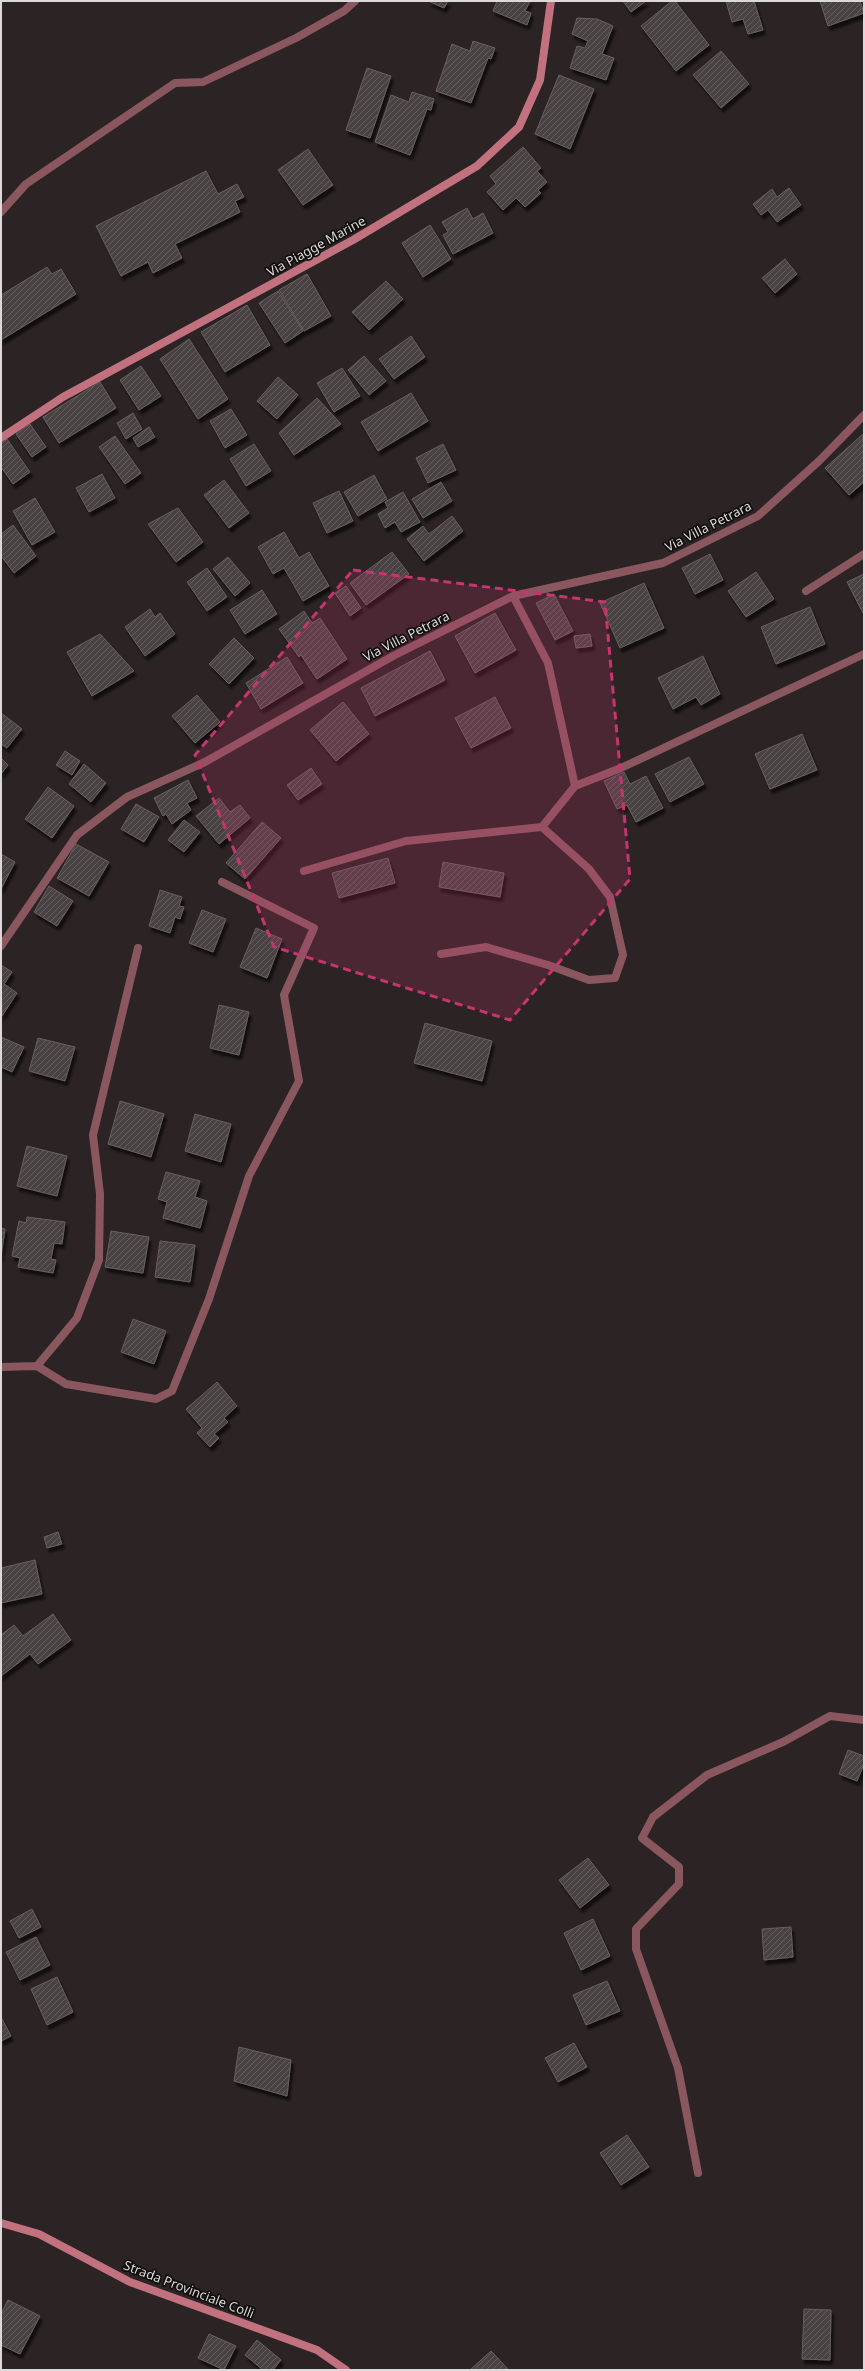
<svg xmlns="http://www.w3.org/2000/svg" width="865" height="2371" font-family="'Noto Sans',sans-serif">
<defs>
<pattern id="building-hatch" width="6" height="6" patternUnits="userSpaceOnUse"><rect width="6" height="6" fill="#4a4243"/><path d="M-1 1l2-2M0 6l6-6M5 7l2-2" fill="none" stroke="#645d5e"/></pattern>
<filter id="shadow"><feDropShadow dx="2.5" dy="4.5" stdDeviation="1" flood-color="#0009"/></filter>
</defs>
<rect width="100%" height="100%" fill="#2b2324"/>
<path fill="url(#building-hatch)" stroke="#685f60" filter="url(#shadow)" d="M 428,1 L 448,1 L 444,8 Z
M 497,1 L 530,1 L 525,11 L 531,13 L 527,25 L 493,11 Z
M 623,1 L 646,1 L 631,12 Z
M 672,1 L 675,1 L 709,45 L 676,71 L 641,26 Z
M 726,1 L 754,1 L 763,30 L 748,34 L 743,19 L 732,22 Z
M 820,1 L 860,1 L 864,13 L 828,26 Z
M 577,18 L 597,19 L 613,26 L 602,54 L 614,58 L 606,80 L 570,68 L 577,46 L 585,48 L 588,41 L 572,34 Z
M 473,41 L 495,48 L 491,59 L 488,58 L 471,103 L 436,91 L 452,44 L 470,51 Z
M 721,51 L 749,84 L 721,108 L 693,75 Z
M 367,68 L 391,76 L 370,138 L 346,130 Z
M 559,75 L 594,89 L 570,149 L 535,134 Z
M 412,92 L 434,99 L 431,110 L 427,109 L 410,155 L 375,142 L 391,95 L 409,102 Z
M 523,147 L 541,168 L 537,171 L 547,182 L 538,190 L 541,193 L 525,207 L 516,198 L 503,210 L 487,192 L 496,184 L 490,176 Z
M 308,149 L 333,185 L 303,205 L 278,170 Z
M 206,171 L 218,194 L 237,184 L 244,197 L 235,201 L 240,212 L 175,244 L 182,258 L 153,273 L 148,262 L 121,276 L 96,226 Z
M 789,188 L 801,205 L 777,222 L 768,210 L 761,215 L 753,204 L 772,189 L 777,197 Z
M 467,208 L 473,219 L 483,213 L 493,233 L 453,254 L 443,235 L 448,232 L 442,222 Z
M 430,225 L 451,259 L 423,277 L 402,243 Z
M 785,259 L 797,274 L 775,293 L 762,278 Z
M 47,267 L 52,274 L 61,269 L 76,294 L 1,340 L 1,295 Z
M 307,274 L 331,316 L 304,331 L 279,290 Z
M 386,281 L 403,299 L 369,330 L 352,312 Z
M 278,291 L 303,331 L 285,343 L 259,303 Z
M 247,305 L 270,345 L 225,372 L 201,332 Z
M 411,336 L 425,357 L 394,379 L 379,359 Z
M 189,339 L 228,399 L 198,419 L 160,359 Z
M 364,356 L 386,381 L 369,395 L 348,370 Z
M 141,366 L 161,396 L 139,410 L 120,380 Z
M 342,368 L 360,396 L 334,412 L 317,383 Z
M 278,377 L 298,395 L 277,419 L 257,401 Z
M 100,382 L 116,408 L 59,443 L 43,417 Z
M 411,393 L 428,421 L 378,451 L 361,422 Z
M 317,398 L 341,424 L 294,455 L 279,433 Z
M 231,409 L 247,435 L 225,448 L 210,421 Z
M 133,413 L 142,429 L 126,439 L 117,423 Z
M 30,424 L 46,447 L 32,457 L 16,434 Z
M 149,427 L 155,437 L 138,447 L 133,438 Z
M 863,434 L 864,482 L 849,495 L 825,468 Z
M 115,436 L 141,473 L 125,484 L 99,447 Z
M 7,439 L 30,472 L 13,484 L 1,467 L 1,444 Z
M 254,444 L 271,471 L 246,486 L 230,459 Z
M 443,444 L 456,470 L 428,483 L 416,458 Z
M 102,474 L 115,498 L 89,512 L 76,488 Z
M 374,475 L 387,499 L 358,516 L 344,492 Z
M 224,480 L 249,513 L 229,528 L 204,495 Z
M 441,482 L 452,501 L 423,518 L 412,499 Z
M 339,491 L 353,521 L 327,533 L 313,503 Z
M 403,492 L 420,522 L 401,532 L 395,522 L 385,528 L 378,514 L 388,508 L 385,502 Z
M 35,498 L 55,532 L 32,545 L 13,511 Z
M 178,508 L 203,542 L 176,562 L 148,524 Z
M 452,516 L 463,531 L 424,561 L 407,539 L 423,526 L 429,534 Z
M 13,525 L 36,556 L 14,573 L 1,556 L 1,534 Z
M 284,532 L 299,558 L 309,552 L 329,586 L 303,601 L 284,568 L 273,574 L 258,547 Z
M 392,552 L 409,574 L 366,605 L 350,583 Z
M 710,554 L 723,580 L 695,594 L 682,568 Z
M 228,557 L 250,583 L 235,596 L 213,569 Z
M 207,568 L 227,597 L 207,611 L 187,582 Z
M 756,572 L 774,599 L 746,617 L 728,591 Z
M 864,574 L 864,615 L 847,582 Z
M 644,583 L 664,628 L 620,648 L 600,603 Z
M 346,586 L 361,608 L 350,616 L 335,593 Z
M 262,590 L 277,614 L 245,634 L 230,610 Z
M 554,594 L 573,631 L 555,640 L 536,603 Z
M 810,607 L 825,644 L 776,664 L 761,627 Z
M 150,609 L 155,617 L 160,613 L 175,634 L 145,656 L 125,627 Z
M 304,611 L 312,623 L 320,618 L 347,659 L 317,679 L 301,655 L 299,657 L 279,629 Z
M 495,613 L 516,650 L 475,673 L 455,636 Z
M 100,634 L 134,671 L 92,696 L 67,652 Z
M 590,634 L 592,646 L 576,648 L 574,636 Z
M 234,638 L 254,658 L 229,684 L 209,664 Z
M 430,651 L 445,680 L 375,716 L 361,688 Z
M 703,656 L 720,694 L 701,705 L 696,697 L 673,709 L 658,678 Z
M 287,657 L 303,683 L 261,709 L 246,683 Z
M 197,695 L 220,722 L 195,743 L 172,716 Z
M 495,697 L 511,728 L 471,748 L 455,718 Z
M 343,702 L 369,734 L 336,761 L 310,730 Z
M 1,713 L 22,729 L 7,748 L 1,744 Z
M 802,734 L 817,770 L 770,789 L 755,754 Z
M 65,751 L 80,761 L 72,775 L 56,765 Z
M 689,757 L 704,784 L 670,802 L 655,774 Z
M 1,758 L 8,765 L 1,774 Z
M 84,764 L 106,783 L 91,802 L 69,784 Z
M 311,768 L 322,784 L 298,800 L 287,785 Z
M 624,772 L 630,784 L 646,776 L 663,808 L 636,822 L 627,805 L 617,809 L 604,781 Z
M 188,780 L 197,798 L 187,803 L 191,810 L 172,824 L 166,814 L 163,816 L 154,798 Z
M 48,787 L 74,806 L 52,838 L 25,819 Z
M 219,798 L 230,812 L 240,805 L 250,818 L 219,844 L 196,816 Z
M 136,804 L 159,817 L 144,842 L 121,829 Z
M 184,820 L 200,832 L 184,852 L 168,840 Z
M 262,822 L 281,838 L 245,879 L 226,863 Z
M 76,844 L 109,862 L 89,896 L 57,878 Z
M 1,854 L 15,862 L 1,889 Z
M 388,858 L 395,883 L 339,898 L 332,873 Z
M 443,862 L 504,873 L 500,897 L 439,887 Z
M 49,886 L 73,901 L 57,926 L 34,912 Z
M 160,890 L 182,897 L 179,906 L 184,907 L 180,919 L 175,917 L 170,933 L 149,926 Z
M 202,910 L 226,919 L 213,952 L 189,943 Z
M 256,928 L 282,939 L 267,978 L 240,967 Z
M 1,965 L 12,972 L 4,984 L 17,993 L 2,1016 Z
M 219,1005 L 249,1012 L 239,1055 L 210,1048 Z
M 425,1023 L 492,1041 L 482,1081 L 414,1063 Z
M 1,1037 L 24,1047 L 12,1072 L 1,1067 Z
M 38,1038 L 75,1047 L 65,1081 L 29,1071 Z
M 120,1101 L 164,1114 L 151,1157 L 108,1144 Z
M 195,1114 L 231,1124 L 221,1162 L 185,1151 Z
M 27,1146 L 67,1156 L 57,1196 L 17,1186 Z
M 166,1172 L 200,1181 L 195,1197 L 207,1201 L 200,1228 L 163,1218 L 167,1202 L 158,1199 Z
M 27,1217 L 65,1222 L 62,1244 L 54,1243 L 51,1259 L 56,1260 L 53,1273 L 18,1267 L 20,1258 L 12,1256 L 19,1221 L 26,1223 Z
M 1,1228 L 5,1229 L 1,1257 Z
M 111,1231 L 149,1237 L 143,1273 L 105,1267 Z
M 160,1241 L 195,1245 L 190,1282 L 155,1277 Z
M 133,1319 L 166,1331 L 154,1364 L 121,1352 Z
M 217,1382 L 237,1406 L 224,1418 L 228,1422 L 214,1434 L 219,1438 L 210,1447 L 197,1433 L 202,1428 L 186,1409 Z
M 58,1532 L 62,1544 L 47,1548 L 44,1537 Z
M 35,1560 L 42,1594 L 1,1603 L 1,1568 Z
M 53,1614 L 71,1640 L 38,1664 L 30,1654 L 1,1676 L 1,1635 L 14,1625 L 23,1636 Z
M 848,1750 L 864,1756 L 864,1764 L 857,1781 L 839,1774 Z
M 588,1858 L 609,1885 L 580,1908 L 559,1880 Z
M 32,1909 L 41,1927 L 19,1938 L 10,1921 Z
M 593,1919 L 610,1956 L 581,1970 L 564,1933 Z
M 791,1927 L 793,1957 L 764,1960 L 762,1929 Z
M 36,1937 L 50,1965 L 20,1980 L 6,1952 Z
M 57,1977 L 73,2012 L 47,2025 L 31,1989 Z
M 607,1981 L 620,2011 L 586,2025 L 573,1995 Z
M 1,2017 L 11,2036 L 1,2041 Z
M 574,2043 L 587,2067 L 558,2082 L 545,2058 Z
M 239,2047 L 291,2060 L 287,2096 L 234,2081 Z
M 627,2135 L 649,2167 L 621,2185 L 600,2153 Z
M 8,2300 L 40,2316 L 20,2354 L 1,2345 L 1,2314 Z
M 804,2309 L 831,2310 L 830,2360 L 802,2359 Z
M 209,2334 L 236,2346 L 224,2370 L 198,2358 Z
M 257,2340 L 281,2360 L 273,2370 L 263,2370 L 245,2355 Z
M 491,2351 L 509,2370 L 470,2370 Z"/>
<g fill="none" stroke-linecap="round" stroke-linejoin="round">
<path stroke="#8a575f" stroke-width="8" d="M 1,212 L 26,184 L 175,83 L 203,82 L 296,38 L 344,11 L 355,1
M 806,591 L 864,554
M 575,786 L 621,768 L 864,654
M 304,871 L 406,841 L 542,827 L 575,786 L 548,663 L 513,596
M 1,946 L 77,835 L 127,797 L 205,762 L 393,656 L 513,596 L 663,563 L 758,516 L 819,461 L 864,415
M 441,954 L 486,947 L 548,965 L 589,980 L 615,978 L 623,955 L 610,897 L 589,869 L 542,827
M 37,1366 L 77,1318 L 99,1260 L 100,1194 L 93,1135 L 138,948
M 1,1367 L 37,1366 L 66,1384 L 156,1399 L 172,1391 L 209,1299 L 249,1176 L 299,1081 L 284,995 L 314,928 L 222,882
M 698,2173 L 678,2068 L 636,1949 L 636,1929 L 679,1884 L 679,1867 L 642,1838 L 653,1817 L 707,1775 L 785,1741 L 830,1716 L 864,1720"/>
<path stroke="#c2717f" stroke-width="8" d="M 1,438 L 63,397 L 353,240 L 477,166 L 519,127 L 540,80 L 551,1
M 1,2223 L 39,2234 L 130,2282 L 317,2350 L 346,2370"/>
</g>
<path fill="#c6356e" fill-opacity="0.2" stroke="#c6356e" stroke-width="3" stroke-dasharray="8 5" stroke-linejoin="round" d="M 353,570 L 605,602 L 630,879 L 510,1020 L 274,947 L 195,755 Z"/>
<g text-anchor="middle" stroke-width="3.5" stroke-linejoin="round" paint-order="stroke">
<g font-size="13" fill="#ddd8d9" stroke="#110e0e">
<text transform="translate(316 246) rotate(-29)" y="5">Via Piagge Marine</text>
<text transform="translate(708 526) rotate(-27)" y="5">Via Villa Petrara</text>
<text transform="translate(406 636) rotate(-27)" y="5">Via Villa Petrara</text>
<text transform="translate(189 2289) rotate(21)" y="5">Strada Provinciale Colli</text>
</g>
</g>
<rect width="865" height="2371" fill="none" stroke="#ddd8d9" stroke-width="4"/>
</svg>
